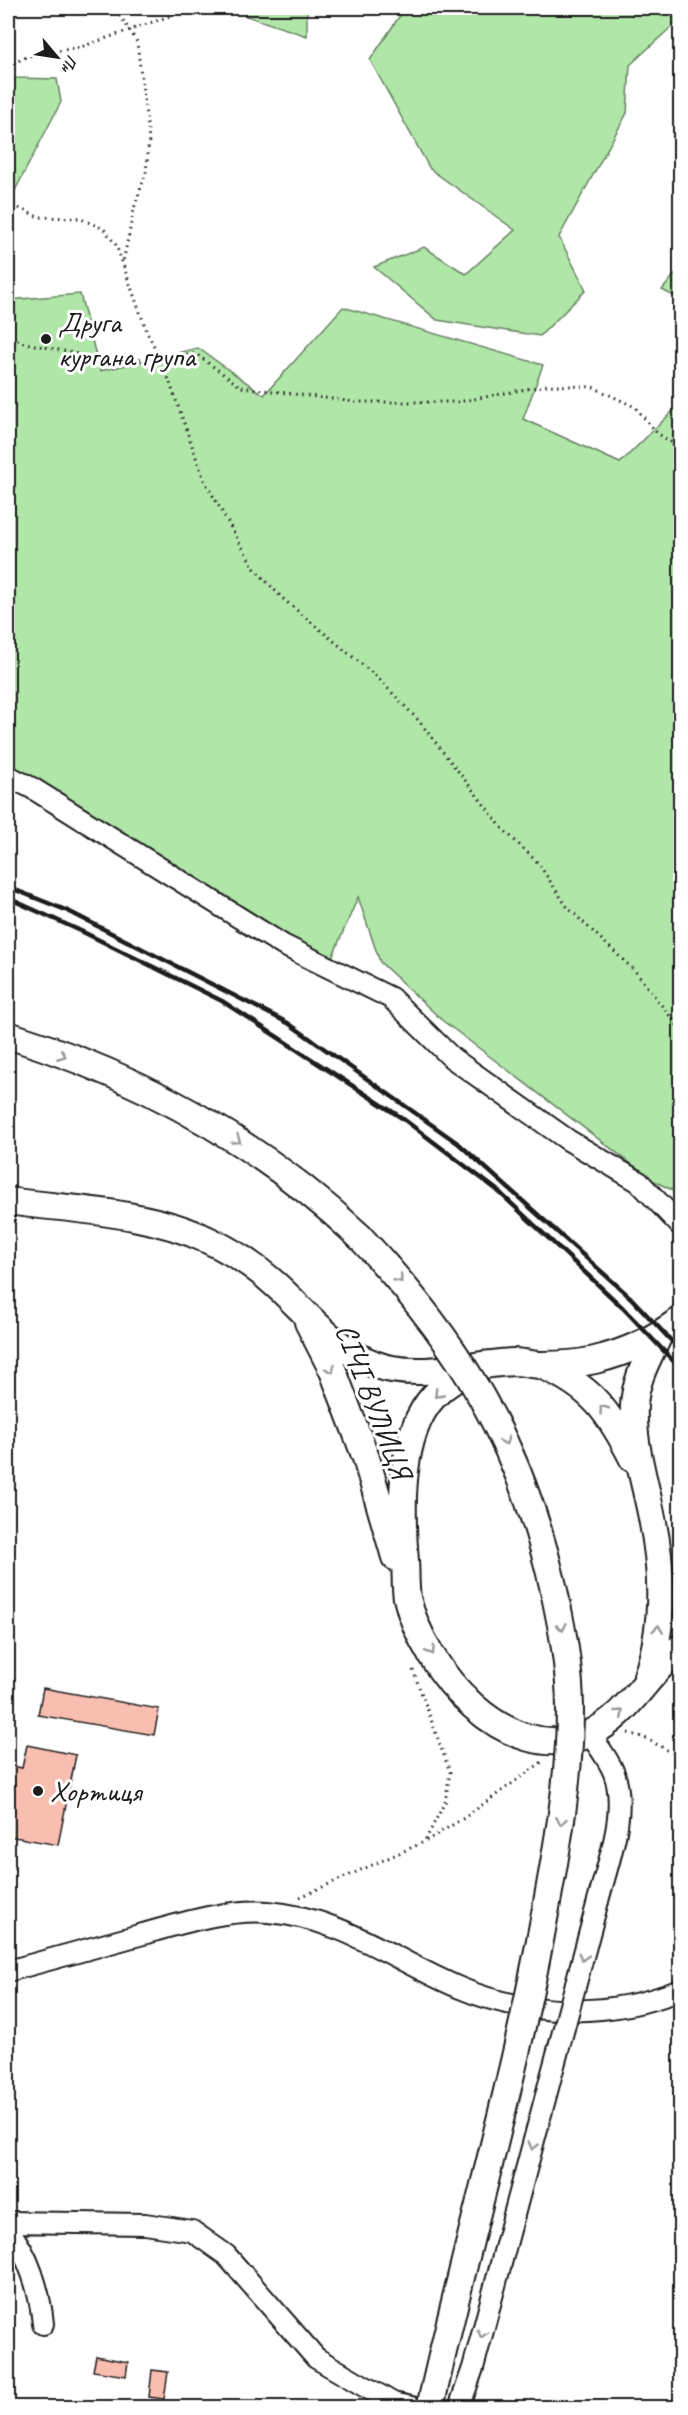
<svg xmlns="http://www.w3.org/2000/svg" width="688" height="2415" font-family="Caveat,sans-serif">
<rect width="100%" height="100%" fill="#fff"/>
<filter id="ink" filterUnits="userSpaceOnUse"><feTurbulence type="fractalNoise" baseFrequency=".0167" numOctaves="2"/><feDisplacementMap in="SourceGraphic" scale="12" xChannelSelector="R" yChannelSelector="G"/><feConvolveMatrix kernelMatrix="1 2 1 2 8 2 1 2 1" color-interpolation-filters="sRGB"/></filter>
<g filter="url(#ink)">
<path fill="#b0e6a8" stroke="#668162" stroke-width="1.5" d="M 243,8 L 307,8 L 307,36 L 246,16 Z
M 405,8 L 680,8 L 680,19 L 630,65 L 627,113 L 559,237 L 586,290 L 540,336 L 437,320 L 374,267 L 424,247 L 466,274 L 515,230 L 430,169 L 370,60 Z
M 8,69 L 14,78 L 57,79 L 61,102 L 8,204 Z
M 680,268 L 680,299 L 662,290 Z
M 80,294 L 100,371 L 198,348 L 264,395 L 343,307 L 543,365 L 523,419 L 620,463 L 680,404 L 680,1194 L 654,1181 L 443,1021 L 380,962 L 358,897 L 328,967 L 8,776 L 8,300 Z"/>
<path fill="#f8beb0" stroke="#1c1c1c" stroke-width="1.5" d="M 43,1688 L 159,1709 L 154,1735 L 38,1715 Z
M 27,1745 L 76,1755 L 58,1845 L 8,1836 L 11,1814 L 8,1813 L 8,1765 L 22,1768 Z
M 96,2356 L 128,2362 L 126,2376 L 93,2371 Z
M 152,2370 L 168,2372 L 164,2399 L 149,2397 Z"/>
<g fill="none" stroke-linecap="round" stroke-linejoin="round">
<g stroke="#1c1c1c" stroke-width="24">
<path id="minor" d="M 8,776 L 32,788 L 283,945 L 391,998 L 452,1058 L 568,1140 L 639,1182 L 680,1225
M 589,1733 C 598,1746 608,1758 614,1773 C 628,1812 608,1862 598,1901
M 8,1971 C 53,1959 98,1946 143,1934 C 183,1923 226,1909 268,1912 C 343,1918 393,1960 460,1988 C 529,2017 611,2018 680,1990
M 8,2222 L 145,2224 L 192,2231 L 226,2255 L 316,2358 L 393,2403 L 416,2408
M 8,2230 C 29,2254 40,2292 43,2324"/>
</g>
<g stroke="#1c1c1c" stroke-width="30">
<path id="major" d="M 8,1035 C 138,1076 259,1142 359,1236
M 8,1201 C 73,1210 147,1211 208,1240 C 232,1251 256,1267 276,1285 C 306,1312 334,1349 374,1364 C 413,1380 472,1364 514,1362 C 523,1362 532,1365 541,1365 C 558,1365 578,1364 595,1360 C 628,1352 654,1340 680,1320
M 308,1322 L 333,1371 L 366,1458 L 395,1557
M 543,1366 C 592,1387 609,1412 633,1459
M 476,1369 C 460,1376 446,1383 434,1396 C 398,1435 401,1512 405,1561 C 406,1573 405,1586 407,1598 C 424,1670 506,1769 589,1734 C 629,1716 647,1673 680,1648
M 647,1676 C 665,1625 663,1571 652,1518 C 645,1481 632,1444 634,1406 C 635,1381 647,1360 658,1337"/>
</g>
<path stroke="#1c1c1c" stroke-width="3" stroke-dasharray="1.5 4.5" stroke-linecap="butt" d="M 110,8 L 121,17 L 137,42 L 149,140 L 146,173 L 135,205 L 123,262
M 8,66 L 28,56 L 81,47 L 193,8
M 8,203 L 38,217 L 79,218 L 104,229 L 116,245 L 147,332 L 164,366 L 204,480 L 254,568 L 282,598 L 377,677 L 419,721 L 503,829 L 538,863 L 568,908 L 635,971 L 680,1029
M 8,332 L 20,342 L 127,364 L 158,354 L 196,354 L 241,387 L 355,402 L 458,402 L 548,385 L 593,387 L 635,407 L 657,433 L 680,448
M 413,1670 L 450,1772 L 445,1802 L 425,1841
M 628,1733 L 645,1738 L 680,1757
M 300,1897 L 424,1842 L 464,1818 L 542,1762"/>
<use href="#minor" stroke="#fff" stroke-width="20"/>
<use href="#major" stroke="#fff" stroke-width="26"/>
<path stroke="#1c1c1c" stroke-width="4.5" d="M 8,887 L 68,911 L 288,1023 L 459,1144 L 631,1298 L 680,1350
M 8,898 L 83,932 L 222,1001 L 402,1118 L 497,1190 L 623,1308 L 680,1368"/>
<g stroke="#1c1c1c" stroke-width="24" stroke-linecap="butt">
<path id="minor-bridge" d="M 459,2408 L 473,2368 L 598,1901"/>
</g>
<g stroke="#1c1c1c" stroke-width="30" stroke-linecap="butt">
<path id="major-bridge" d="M 359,1236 C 460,1343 520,1442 553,1586 C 562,1627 570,1668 570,1710 C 570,1777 558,1842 546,1908 C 516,2076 467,2241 430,2408"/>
</g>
<use href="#minor-bridge" stroke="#fff" stroke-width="20"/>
<use href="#major-bridge" stroke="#fff" stroke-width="26"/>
</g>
<defs><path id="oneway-chevron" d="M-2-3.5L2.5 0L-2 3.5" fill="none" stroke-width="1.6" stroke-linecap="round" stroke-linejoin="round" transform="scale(1.5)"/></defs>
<g stroke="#999">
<use href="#oneway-chevron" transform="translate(62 1055) rotate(22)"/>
<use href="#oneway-chevron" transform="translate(237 1140) rotate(34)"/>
<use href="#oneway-chevron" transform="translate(399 1279) rotate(51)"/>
<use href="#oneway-chevron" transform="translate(331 1369) rotate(65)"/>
<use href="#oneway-chevron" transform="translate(438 1394) rotate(134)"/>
<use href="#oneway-chevron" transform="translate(603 1409) rotate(-127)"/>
<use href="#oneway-chevron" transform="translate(505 1441) rotate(66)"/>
<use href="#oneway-chevron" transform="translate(562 1627) rotate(78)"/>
<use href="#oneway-chevron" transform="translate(658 1629) rotate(-82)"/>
<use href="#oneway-chevron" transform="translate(431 1651) rotate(59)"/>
<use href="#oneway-chevron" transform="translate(620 1713) rotate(-41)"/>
<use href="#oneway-chevron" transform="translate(561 1821) rotate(100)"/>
<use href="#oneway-chevron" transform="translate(583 1957) rotate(105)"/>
<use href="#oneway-chevron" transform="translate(533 2146) rotate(105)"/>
<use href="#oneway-chevron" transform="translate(482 2334) rotate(105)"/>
</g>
</g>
<g fill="#1c1c1c" stroke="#fff" stroke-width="2">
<circle cx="46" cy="339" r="6"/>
<circle cx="38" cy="1791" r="6"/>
</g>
<g text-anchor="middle" stroke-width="6" stroke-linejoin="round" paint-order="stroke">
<g font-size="30" fill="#1c1c1c" stroke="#fff" text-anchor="start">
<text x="58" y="332">Друга<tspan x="58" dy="34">кургана група</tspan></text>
<text x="50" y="1801">Хортиця</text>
</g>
<g font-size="30" fill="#1c1c1c" stroke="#fff">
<text transform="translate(374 1401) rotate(69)" y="10">СІЧІ ВУЛИЦЯ</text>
</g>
</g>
<rect width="688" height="2415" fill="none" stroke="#fff" stroke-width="30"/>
<rect x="15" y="15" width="658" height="2385" fill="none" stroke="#1c1c1c" stroke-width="2" filter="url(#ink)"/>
<g transform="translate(57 57) rotate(119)" stroke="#ffffff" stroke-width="4.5" paint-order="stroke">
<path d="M0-4.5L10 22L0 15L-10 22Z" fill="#1c1c1c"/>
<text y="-9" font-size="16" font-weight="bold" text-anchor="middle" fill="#1c1c1c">Пн</text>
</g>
</svg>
